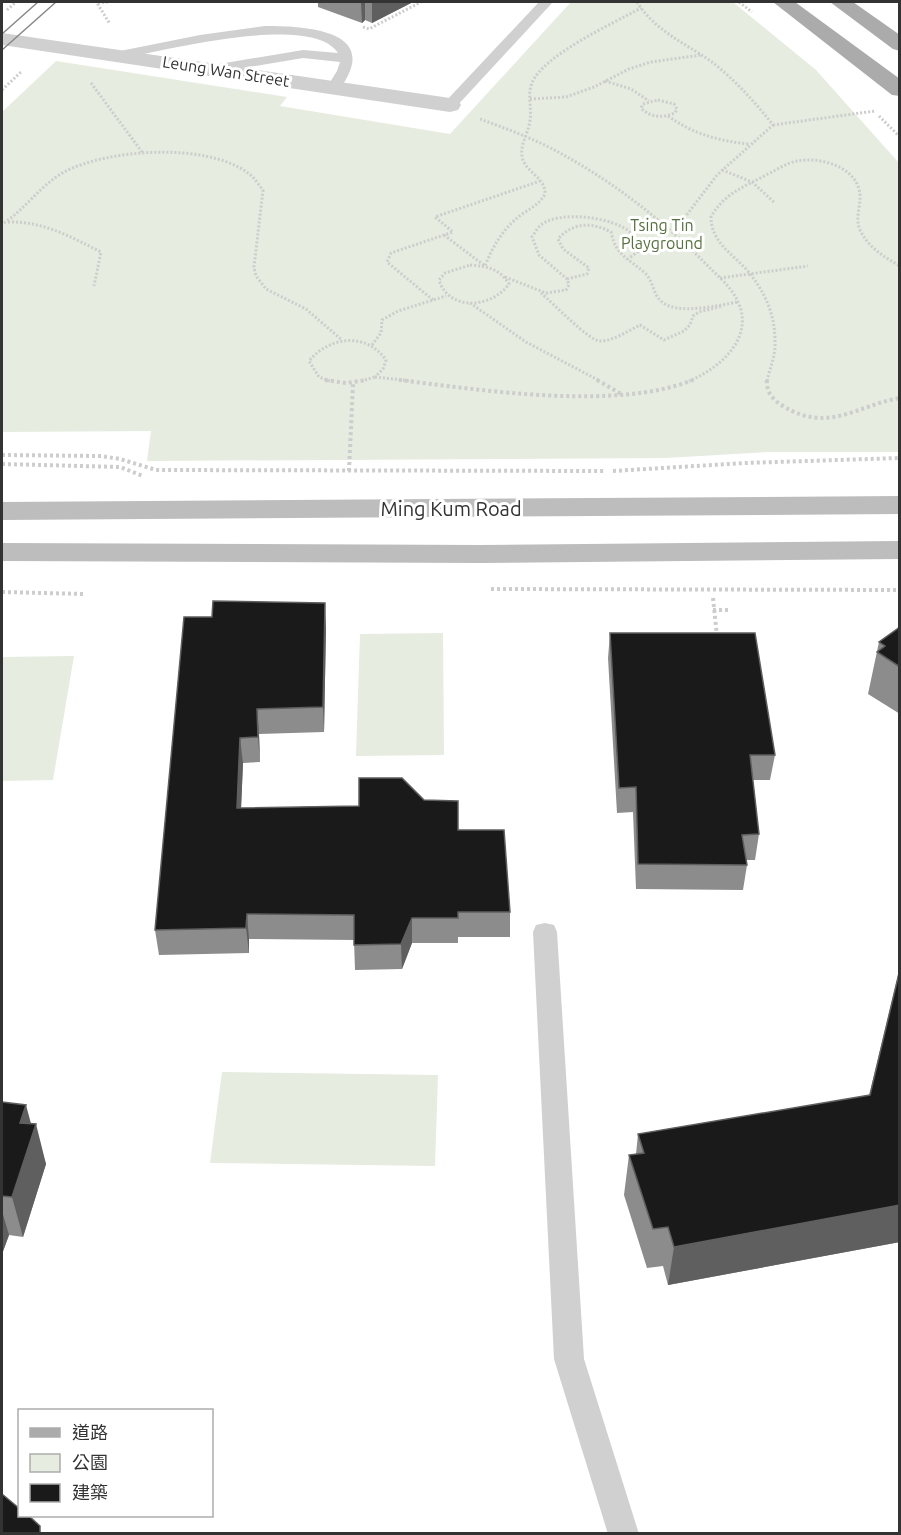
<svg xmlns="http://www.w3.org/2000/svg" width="901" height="1535" font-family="Ubuntu,'Noto Sans TC',sans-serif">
<rect width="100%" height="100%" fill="#fff"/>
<path fill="#e6ecdf" d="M 571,2 L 733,2 L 816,70 L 899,163 L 899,452 L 768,452 L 666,458 L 147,461 L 151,431 L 2,432 L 2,112 L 56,61 L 287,97 L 280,106 L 450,134 Z
M 443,633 L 444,755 L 356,756 L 360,634 Z
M 74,656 L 53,780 L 2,781 L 2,657 Z
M 222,1072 L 438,1075 L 435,1166 L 210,1163 Z"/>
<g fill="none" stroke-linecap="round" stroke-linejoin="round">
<path stroke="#cdcdcd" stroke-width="3" stroke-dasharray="2 2" stroke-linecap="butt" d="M 108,2 L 97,3 L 110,24
M 637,2 C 655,31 685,43 712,62 C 735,80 755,102 773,125 L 717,175 L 673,233
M 739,2 L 752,12
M 7,10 L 16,2
M 363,27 L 369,29 L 421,2
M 605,81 L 631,89 L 649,101
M 91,83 L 142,152
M 2,90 L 21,72
M 530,99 L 566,97 L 594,87 L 629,69 L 651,62 L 701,55
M 658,100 L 674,104 L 677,109 L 675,113 C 662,118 651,118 641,108 L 643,104 Z
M 668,116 C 693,134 719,141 749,144
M 879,116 L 900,137
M 480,119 C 507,129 535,139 560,153 C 615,183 665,222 709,267 C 719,277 732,288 738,302 C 755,338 719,369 689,381
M 773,125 L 875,111
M 722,170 L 752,182 L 775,203
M 8,222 C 43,221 71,237 101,252 L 94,286
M 4,223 C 26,208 41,185 64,172 C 108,149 206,142 248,173 C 254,177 258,184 263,190 L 254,267 L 256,276 L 266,289 L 306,309 L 342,340
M 444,235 L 485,266 C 492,248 502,231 516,219 C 526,210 539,206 545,194 C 546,177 524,172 522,156 C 520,144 529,132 530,120 C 532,108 527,95 532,83 C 543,55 614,23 641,8
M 470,265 C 487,266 500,269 509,284 C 492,308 449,312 439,280 L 445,273 Z
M 505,277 L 546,293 L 566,290 L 569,285 L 567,279 L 539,255 L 532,237 C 535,233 537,228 541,225 C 558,210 615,217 631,233 C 635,237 637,245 640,250 L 628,259
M 720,278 L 808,266
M 567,279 L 587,274 L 589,268 L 563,249 L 558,239 C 573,222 592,222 611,232 C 616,256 628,258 645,273 C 653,280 653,294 661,301 C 676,316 719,305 738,302
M 541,293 C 552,302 589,341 600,341 C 613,341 628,331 640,325 L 664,340 L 684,331 L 690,325 L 693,316 L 699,312 L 723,306
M 433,300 L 387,262 L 391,253 L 453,232 L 435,217 L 540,181
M 470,303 L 526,342 L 600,381
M 372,345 L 381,333 L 382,320 L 398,311 L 446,296
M 375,377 L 412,381
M 330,381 L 319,377 L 309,361 C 330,336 366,332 386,360 L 383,369 L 375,377
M 361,381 L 375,377
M 767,381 C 770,367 776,355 775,341 C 775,313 764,290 746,269 C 731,253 711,241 711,217 C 724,193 746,186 768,174 C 778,169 787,163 797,161 C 819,157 852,165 859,189 C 863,203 854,216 860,230 C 868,247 884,257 900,266"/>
<path stroke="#cdcdcd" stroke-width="4" stroke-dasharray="3 3" stroke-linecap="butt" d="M 325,380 L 346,383 L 367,380
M 399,380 C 481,390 616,411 693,380
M 597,380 L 623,395
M 767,380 C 766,392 773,400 783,406 C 829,434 857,405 900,398
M 2,455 L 101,456 L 120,459 L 156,470 L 605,471
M 2,464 L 120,467 L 143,476
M 349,471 L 353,384
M 613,471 L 745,463 L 900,458
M 491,589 L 900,590
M 2,592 L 84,594
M 713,598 L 717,636
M 713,610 L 730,610"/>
<path fill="#d0d0d0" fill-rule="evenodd" d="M 539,2 L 553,2 L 455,108 L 445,108 L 442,105 L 445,102 Z
M 265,26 C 306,26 384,30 339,90 L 334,91 L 327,87 L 337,71 L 340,62 L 303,58 L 213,73 L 206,69 L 213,65 L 303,50 L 338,53 C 311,12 162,51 120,59 L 113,55 L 120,51 L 200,35 Z
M 545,923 L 554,925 L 557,932 L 584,1359 L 639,1534 L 608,1534 L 554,1359 L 533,932 L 536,925 Z"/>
<path fill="#d0d0d0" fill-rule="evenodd" d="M 2,33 L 450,98 L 458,100 L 461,105 L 458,110 L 450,112 L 2,45 Z"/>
<path fill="#bdbdbd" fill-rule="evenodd" d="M 900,496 L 900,514 L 2,520 L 2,502 Z
M 900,541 L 900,559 L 481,563 L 2,561 L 2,543 L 481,545 Z"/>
<path fill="#ababab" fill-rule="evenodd" d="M 773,2 L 795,2 L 900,79 L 900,96 L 892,95 Z
M 830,2 L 853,2 L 900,35 L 900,51 L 893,49 Z"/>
<path stroke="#888" stroke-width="1.5" d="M 2,34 L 38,2
M 2,50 L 56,2"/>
</g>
<path fill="#8c8c8c" d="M 318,2 L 413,2 L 372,23 L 365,20 L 362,23 L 318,7 Z
M 184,617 L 326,628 L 324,732 L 259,734 L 260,762 L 243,763 L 241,808 L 359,806 L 424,800 L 458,830 L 510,912 L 510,937 L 458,937 L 458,943 L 412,943 L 402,969 L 355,970 L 354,940 L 249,939 L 249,953 L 159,955 L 155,930 Z
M 900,627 L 900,714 L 868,694 L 879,642 Z
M 610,633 L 775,755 L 770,780 L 753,780 L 759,834 L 755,860 L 746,860 L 747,865 L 743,890 L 636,889 L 633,812 L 617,813 L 608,658 Z
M 900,967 L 900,1242 L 668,1285 L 663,1266 L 647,1268 L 624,1195 L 629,1155 L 636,1154 L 638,1134 L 869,1096 Z
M 2,1102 L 31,1123 L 46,1164 L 23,1237 L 9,1235 L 2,1254 Z"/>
<path fill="#5f5f5f" d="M 361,2 L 365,2 L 365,20 L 362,23 Z
M 372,2 L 413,2 L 372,23 Z
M 325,603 L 326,628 L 324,732 L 323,707 Z
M 257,709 L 259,734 L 260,762 L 258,737 Z
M 240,738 L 243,763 L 240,833 L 237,808 Z
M 247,914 L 249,939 L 249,953 L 246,928 Z
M 412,918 L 412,943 L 402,969 L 401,944 Z
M 26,1105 L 33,1131 L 36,1124 L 46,1164 L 23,1237 L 12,1197 L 20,1123 Z
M 900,1205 L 900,1242 L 668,1285 L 674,1247 Z
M 2,1211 L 9,1235 L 2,1254 Z"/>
<path fill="#1a1a1a" stroke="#5f5f5f" stroke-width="1.5" d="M 213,601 L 325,603 L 323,707 L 257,709 L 258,737 L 240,738 L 237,808 L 359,806 L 359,778 L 402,778 L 424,800 L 458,801 L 458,830 L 504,830 L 510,912 L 458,912 L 458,918 L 412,918 L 401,944 L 354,945 L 354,915 L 247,914 L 246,928 L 155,930 L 184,617 L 212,617 Z
M 900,627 L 900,667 L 877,652 L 885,646 L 879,642 Z
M 610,633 L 755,633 L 775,755 L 750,755 L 759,834 L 742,835 L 747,865 L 638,864 L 636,787 L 619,788 Z
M 900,969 L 900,1205 L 674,1247 L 668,1227 L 653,1229 L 629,1155 L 644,1153 L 638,1134 L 870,1095 Z
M 2,1102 L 26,1105 L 20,1123 L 36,1124 L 12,1197 L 2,1196 Z
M 2,1494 L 20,1509 L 20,1515 L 28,1515 L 40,1526 L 40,1533 L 2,1533 Z"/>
<g text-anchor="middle" stroke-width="6" stroke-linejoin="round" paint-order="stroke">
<g font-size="16" fill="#333" stroke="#fff">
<text transform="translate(226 71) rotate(9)" y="6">Leung Wan Street</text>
</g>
<g font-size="16" fill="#56703f" stroke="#fff">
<text x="662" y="231">Tsing Tin<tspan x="662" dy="18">Playground</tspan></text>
</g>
<g font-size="20" fill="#333" stroke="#fff">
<text x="451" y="516">Ming Kum Road</text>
</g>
</g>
<rect width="901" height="1535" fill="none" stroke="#333333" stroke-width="6"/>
<rect x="18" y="1409" width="195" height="108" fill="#ffffff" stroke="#adadad" stroke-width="1.5"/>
<rect x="30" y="1428" width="30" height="9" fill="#ababab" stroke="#adadad" stroke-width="1.5"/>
<text x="72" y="1439" font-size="18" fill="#333333">道路</text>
<rect x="30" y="1454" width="30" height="18" fill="#e6ecdf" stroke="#adadad" stroke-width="1.5"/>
<text x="72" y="1469" font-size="18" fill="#333333">公園</text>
<rect x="30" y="1484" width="30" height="18" fill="#1a1a1a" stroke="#adadad" stroke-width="1.5"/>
<text x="72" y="1499" font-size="18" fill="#333333">建築</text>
</svg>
